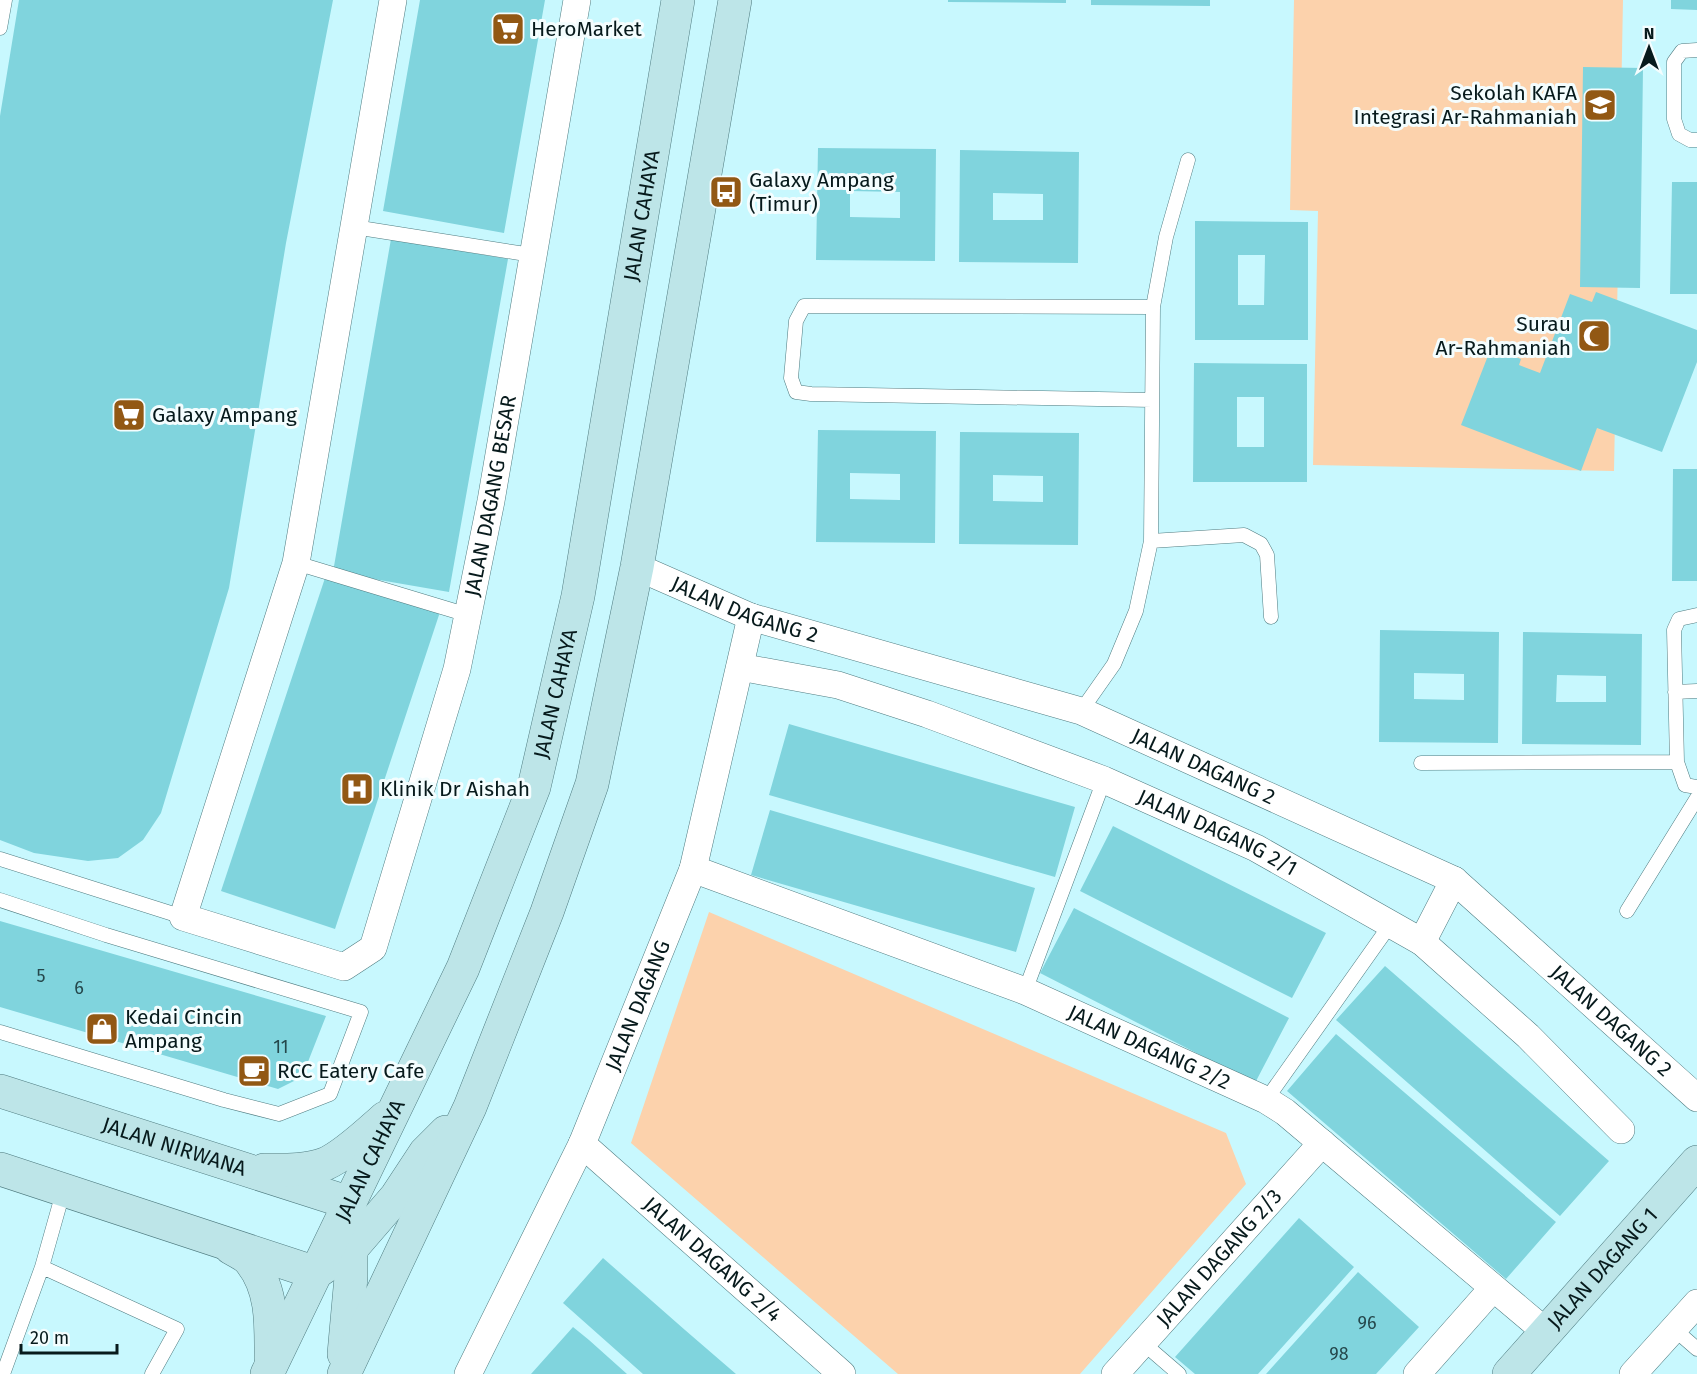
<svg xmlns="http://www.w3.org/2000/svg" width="1697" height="1374" font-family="'Fira Sans',sans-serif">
<rect width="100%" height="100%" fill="#c8f8fe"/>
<path fill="#fcd2ac" d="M 1294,0 L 1623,0 L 1614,471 L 1313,465 L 1318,211 L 1290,210 Z
M 709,912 L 1226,1133 L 1246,1184 L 1080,1374 L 898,1374 L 631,1143 Z"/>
<path fill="#80d4dd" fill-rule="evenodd" d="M 19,0 L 333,0 L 286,243 L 229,588 L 161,813 L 143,840 L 118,858 L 88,861 L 34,853 L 0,840 L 0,116 Z
M 420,0 L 545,0 L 504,233 L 383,211 Z
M 948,0 L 1066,0 L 1066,3 L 948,2 Z
M 1091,0 L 1210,0 L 1210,6 L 1091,5 Z
M 1671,0 L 1697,0 L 1697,10 L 1671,9 Z
M 1583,67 L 1643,68 L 1640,288 L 1580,287 Z
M 818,148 L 936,149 L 935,261 L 816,260 ZM 850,191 L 900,192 L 900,218 L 850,217 Z
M 960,150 L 1079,152 L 1078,263 L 959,262 ZM 993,193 L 1043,194 L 1043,220 L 993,220 Z
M 1672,182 L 1697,182 L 1697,294 L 1670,294 Z
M 1195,221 L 1308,222 L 1308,340 L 1195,340 ZM 1238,255 L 1265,255 L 1264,305 L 1238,305 Z
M 391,239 L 508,259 L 449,592 L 333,572 Z
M 1596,292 L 1697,330 L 1697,362 L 1662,452 L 1597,428 L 1581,471 L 1461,425 L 1491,348 L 1521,359 L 1519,365 L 1540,373 L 1570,294 L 1592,302 Z
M 1194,363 L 1307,364 L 1307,482 L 1193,482 ZM 1237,397 L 1264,397 L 1264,447 L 1237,447 Z
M 818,430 L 936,431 L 935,543 L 816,542 ZM 850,473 L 900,474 L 900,500 L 850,499 Z
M 960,432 L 1079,433 L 1078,545 L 959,544 ZM 993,475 L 1043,476 L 1043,502 L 993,501 Z
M 1673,469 L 1697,469 L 1697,581 L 1672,581 Z
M 326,575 L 440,612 L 335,929 L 221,891 Z
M 1380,630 L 1499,632 L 1498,743 L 1379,742 ZM 1414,673 L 1464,674 L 1464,700 L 1414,699 Z
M 1523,632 L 1642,634 L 1641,745 L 1522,744 ZM 1557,675 L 1606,676 L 1606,702 L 1556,702 Z
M 789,724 L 1075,807 L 1055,877 L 769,795 Z
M 770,810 L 1035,888 L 1016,952 L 751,875 Z
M 1113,826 L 1326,933 L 1292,998 L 1080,891 Z
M 1074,908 L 1289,1018 L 1255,1083 L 1040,973 Z
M 0,921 L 326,1016 L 302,1077 L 278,1089 L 0,1007 Z
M 1385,966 L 1609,1161 L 1560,1216 L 1336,1020 Z
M 1336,1034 L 1556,1222 L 1506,1279 L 1287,1091 Z
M 1299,1218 L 1354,1267 L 1258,1374 L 1195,1374 L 1175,1357 Z
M 603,1258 L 685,1330 L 736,1374 L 643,1374 L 563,1303 Z
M 1358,1272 L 1419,1327 L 1376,1374 L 1266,1374 Z
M 573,1327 L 589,1340 L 627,1374 L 531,1374 Z"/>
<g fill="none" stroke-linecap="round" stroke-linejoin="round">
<g stroke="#507c81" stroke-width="15">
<path id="lane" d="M 0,28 L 5,0
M 1697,50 L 1682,51 L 1674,62 L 1674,119 L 1679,134 L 1690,140 L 1697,140
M 354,227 L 532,255
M 1152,400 L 811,394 L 796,392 L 791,378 L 796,321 L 804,306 L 1153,307
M 1151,541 L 1244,535 L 1261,544 L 1267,555 L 1271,617
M 296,563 L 468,615
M 1697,615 L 1679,619 L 1674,630 L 1677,762 L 1685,785 L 1697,787
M 1675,692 L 1697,691
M 1081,711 L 1114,664 L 1136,611 L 1151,541 L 1153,307 L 1166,237 L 1188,160
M 1421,763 L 1677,762
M 0,859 L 183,917
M 0,900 L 106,935 L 361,1012 L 330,1094 L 279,1114 L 224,1100 L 0,1032
M 1627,911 L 1697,798
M 1025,991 L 1104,780
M 1266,1100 L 1390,925
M 42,1267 L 177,1329 L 152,1374
M 1674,1329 L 1697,1349
M 1143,1343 L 1179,1374
M 3,1374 L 42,1267 L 64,1189"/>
</g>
<g stroke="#507c81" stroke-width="28">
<g id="street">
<path id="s1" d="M 393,0 L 296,563 L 183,917 L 344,967 L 373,948 L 457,669 L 491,501 L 577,0"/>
<path id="s2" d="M 637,567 L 751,617 L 1081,711 L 1454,880 L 1697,1098"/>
<path id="s3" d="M 740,667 L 838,685 L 927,714 L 1104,780 L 1256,848 L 1422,942 L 1528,1036 L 1621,1130"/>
<path id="s4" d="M 693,869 L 1025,991 L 1266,1100 L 1285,1112 L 1546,1332"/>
<path d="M 1422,942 L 1454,880"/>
<path id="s5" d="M 582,1144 L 842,1374"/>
<path id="s6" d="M 468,1374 L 582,1144 L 693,869 L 751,617"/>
<path id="s7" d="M 1115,1374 L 1322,1143"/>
<path d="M 1417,1374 L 1493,1288"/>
<path d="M 1633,1374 L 1697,1303"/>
</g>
</g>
<g stroke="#507c81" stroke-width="34">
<g id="secondary">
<path id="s8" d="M 0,1091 L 350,1203"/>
<path d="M 0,1169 L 316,1273"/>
<path d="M 264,1170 C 283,1170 306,1171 325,1164 C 344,1156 369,1132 385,1118"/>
<path d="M 231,1248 C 238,1252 247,1256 251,1262 C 273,1290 271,1325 271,1359"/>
<path d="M 320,1270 L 352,1248 L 396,1197 L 425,1153 L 446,1132"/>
<path d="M 344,1354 L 351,1277 L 351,1232"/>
<path id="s9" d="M 267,1374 L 463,968 L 534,787 L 578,596 L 678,0"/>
<path d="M 344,1374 L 470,1107 L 547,912 L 592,784 L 637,567 L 735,0"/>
<path id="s10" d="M 1509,1374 L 1697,1162"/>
</g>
</g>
<use href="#lane" stroke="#fff" stroke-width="14"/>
<use href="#street" stroke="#fff" stroke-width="27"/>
<use href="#secondary" stroke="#bde5e8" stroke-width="33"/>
</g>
<defs>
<g id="supermarket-square" transform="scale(1.725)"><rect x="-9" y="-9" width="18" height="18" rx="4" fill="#925814" stroke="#f4fdfe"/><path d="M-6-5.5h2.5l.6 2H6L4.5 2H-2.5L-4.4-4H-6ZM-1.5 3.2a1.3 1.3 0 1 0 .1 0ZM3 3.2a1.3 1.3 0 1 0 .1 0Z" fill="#fff"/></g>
<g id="school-square" transform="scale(1.725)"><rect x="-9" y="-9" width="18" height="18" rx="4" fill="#925814" stroke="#f4fdfe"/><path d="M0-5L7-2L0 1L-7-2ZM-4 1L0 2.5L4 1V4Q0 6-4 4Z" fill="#fff"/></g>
<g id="bus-square" transform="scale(1.725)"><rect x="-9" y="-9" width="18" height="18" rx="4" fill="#925814" stroke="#f4fdfe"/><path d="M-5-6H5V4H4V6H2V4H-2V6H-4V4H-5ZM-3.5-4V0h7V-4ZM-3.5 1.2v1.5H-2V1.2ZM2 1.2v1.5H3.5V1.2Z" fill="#fff"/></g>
<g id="mosque-square" transform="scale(1.725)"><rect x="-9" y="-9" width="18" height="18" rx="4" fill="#925814" stroke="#f4fdfe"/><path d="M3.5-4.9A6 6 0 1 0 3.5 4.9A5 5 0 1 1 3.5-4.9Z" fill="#fff"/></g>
<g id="hospital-square" transform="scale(1.725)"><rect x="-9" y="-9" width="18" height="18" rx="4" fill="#925814" stroke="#f4fdfe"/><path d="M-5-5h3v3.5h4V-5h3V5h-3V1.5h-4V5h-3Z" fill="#fff"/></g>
<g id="shop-square" transform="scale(1.725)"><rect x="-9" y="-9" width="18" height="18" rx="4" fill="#925814" stroke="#f4fdfe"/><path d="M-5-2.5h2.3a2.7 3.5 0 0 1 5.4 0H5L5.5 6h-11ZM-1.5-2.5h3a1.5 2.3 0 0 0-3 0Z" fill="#fff"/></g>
<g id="cafe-square" transform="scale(1.725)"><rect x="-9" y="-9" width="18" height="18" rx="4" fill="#925814" stroke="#f4fdfe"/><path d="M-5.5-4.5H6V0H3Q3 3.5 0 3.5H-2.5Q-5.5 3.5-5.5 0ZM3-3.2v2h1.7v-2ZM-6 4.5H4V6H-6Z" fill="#fff"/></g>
</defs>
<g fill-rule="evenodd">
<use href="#supermarket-square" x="508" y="29"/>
<use href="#school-square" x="1600" y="105"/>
<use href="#bus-square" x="726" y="192"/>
<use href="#mosque-square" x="1594" y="336"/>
<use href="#supermarket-square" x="129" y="415"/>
<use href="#hospital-square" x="357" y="789"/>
<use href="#shop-square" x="102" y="1029"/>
<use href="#cafe-square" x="254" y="1071"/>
</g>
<g text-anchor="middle" stroke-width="6" stroke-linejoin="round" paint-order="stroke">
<g font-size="18" fill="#25484c">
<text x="41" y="982">5</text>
<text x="79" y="994">6</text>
<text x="281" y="1053">11</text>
<text x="1367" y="1329">96</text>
<text x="1339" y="1360">98</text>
</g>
<g font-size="21" fill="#071a1c" stroke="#f4fdfe" text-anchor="start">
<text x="531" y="36">HeroMarket</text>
<text x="1577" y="100" text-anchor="end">Sekolah KAFA<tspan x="1577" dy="24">Integrasi Ar-Rahmaniah</tspan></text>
<text x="749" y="187">Galaxy Ampang<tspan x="749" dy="24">(Timur)</tspan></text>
<text x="1571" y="331" text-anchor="end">Surau<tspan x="1571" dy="24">Ar-Rahmaniah</tspan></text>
<text x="152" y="422">Galaxy Ampang</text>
<text x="380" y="796">Klinik Dr Aishah</text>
<text x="125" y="1024">Kedai Cincin<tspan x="125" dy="24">Ampang</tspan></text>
<text x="277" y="1078">RCC Eatery Cafe</text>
</g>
<g font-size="21" fill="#071a1c" stroke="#f4fdfe">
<text dy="7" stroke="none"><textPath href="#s9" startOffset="1227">JALAN CAHAYA</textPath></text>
<text dy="7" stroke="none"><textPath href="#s1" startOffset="1614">JALAN DAGANG BESAR</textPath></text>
<text dy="7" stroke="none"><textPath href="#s2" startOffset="116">JALAN DAGANG 2</textPath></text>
<text dy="7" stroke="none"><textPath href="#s9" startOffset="741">JALAN CAHAYA</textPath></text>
<text dy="7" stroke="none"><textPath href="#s2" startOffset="602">JALAN DAGANG 2</textPath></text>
<text dy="7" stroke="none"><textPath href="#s3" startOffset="507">JALAN DAGANG 2/1</textPath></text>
<text dy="7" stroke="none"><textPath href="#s6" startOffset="406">JALAN DAGANG</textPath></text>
<text dy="7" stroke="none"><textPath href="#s2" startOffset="1088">JALAN DAGANG 2</textPath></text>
<text dy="7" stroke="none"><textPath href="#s4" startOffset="490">JALAN DAGANG 2/2</textPath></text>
<text dy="7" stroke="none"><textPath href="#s8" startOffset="183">JALAN NIRWANA</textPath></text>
<text dy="7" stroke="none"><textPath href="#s9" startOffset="237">JALAN CAHAYA</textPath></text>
<text dy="7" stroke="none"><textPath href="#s7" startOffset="156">JALAN DAGANG 2/3</textPath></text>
<text dy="7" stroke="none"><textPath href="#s5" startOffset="174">JALAN DAGANG 2/4</textPath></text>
<text dy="7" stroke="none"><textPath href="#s10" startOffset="141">JALAN DAGANG 1</textPath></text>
</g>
</g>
<g transform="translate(1649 48)" stroke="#f4fdfe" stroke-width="4.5" paint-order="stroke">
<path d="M0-4.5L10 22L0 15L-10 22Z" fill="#071a1c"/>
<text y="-9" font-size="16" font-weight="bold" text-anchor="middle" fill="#071a1c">N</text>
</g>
<path d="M21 1344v9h96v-9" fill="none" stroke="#071a1c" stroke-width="3"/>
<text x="30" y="1344" font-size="18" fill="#071a1c" stroke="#f4fdfe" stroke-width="4.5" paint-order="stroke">20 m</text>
</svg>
